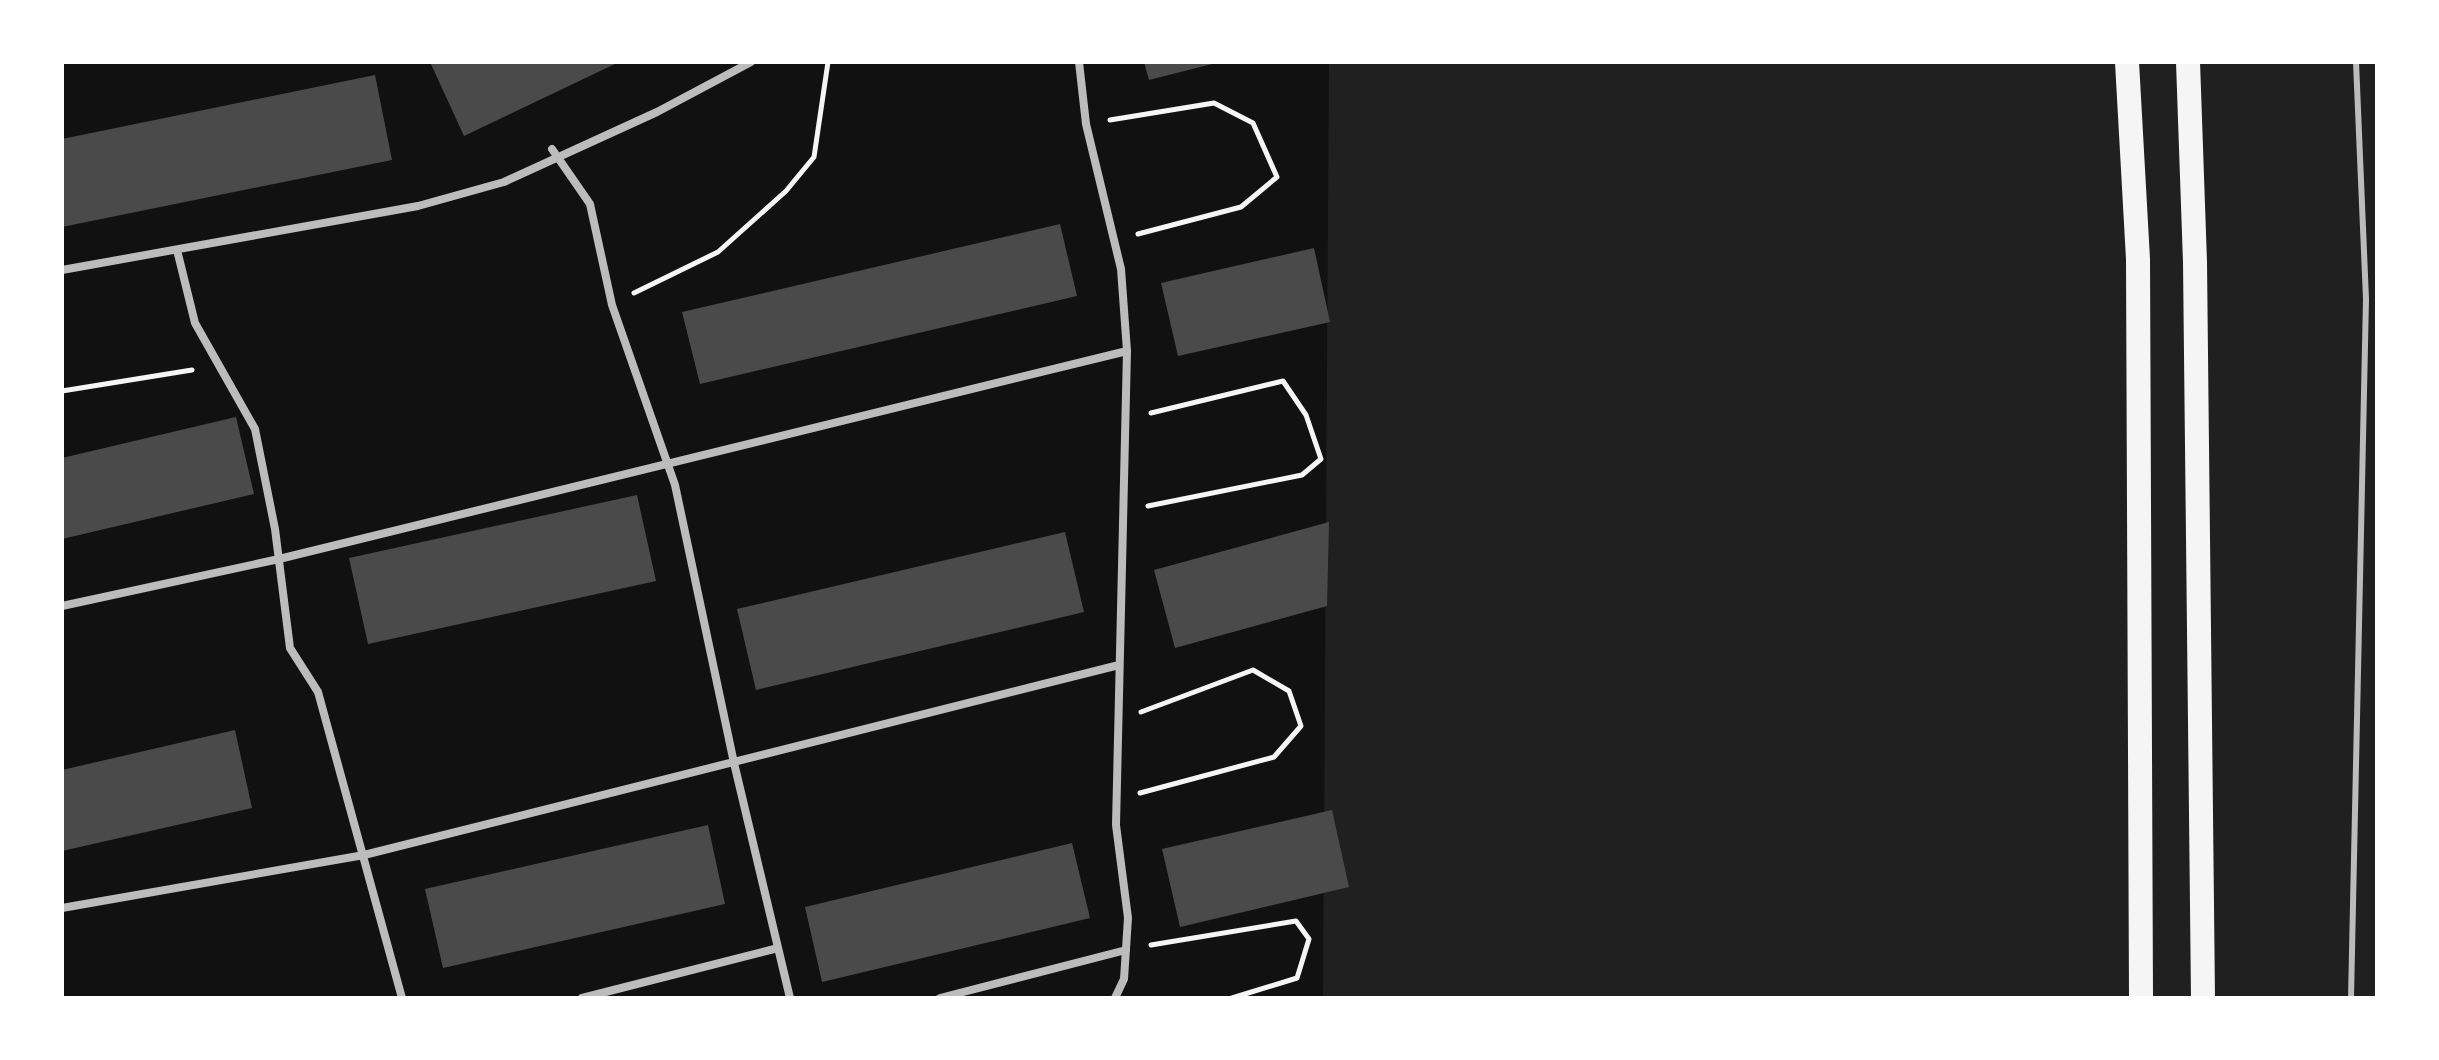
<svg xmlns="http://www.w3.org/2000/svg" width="2439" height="1060" font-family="Literata,serif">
<rect width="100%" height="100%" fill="#111"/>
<path fill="#202020" d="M 1329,62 L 2377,62 L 2377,998 L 1323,998 Z"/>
<path fill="#4a4a4a" d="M 430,62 L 619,62 L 464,136 Z
M 1144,62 L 1216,62 L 1216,63 L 1149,80 Z
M 375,75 L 392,160 L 62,227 L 62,139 Z
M 1060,224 L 1077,296 L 700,384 L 682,312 Z
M 1314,248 L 1330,322 L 1178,356 L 1161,283 Z
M 236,417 L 254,494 L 62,539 L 62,458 Z
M 637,495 L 656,581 L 368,644 L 349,558 Z
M 1329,522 L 1327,606 L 1175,648 L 1154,570 Z
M 1065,532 L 1084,612 L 756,690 L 737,609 Z
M 235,730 L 252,808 L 62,851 L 62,770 Z
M 1332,810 L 1349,887 L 1180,927 L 1162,849 Z
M 708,825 L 725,904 L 443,968 L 425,889 Z
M 1072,843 L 1090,918 L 822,982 L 805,907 Z"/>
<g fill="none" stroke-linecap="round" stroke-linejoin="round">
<path stroke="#f5f5f5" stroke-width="5" d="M 1110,120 L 1214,103 L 1253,123 L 1277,177 L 1241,207 L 1138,234
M 634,293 L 718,252 L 786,191 L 814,157 L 828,62
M 62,391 L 192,370
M 1148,506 L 1302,475 L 1321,459 L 1306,415 L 1283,381 L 1151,413
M 1140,793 L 1274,757 L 1301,726 L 1289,691 L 1253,670 L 1141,712
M 1151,945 L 1296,921 L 1309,939 L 1297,978 L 1232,998"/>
<path stroke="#bcbcbc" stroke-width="6" d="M 2351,998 L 2366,299 L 2356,62"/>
<path stroke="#bcbcbc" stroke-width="8" d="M 1079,62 L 1086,124 L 1121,269 L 1127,351 L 1116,825 L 1128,918 L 1124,979 L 1115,998
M 552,149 L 590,204 L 612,305 L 675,485 L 734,763 L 790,998
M 177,250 L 195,323 L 255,429 L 275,529 L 290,648 L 318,692 L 402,998
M 62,270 L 418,206 L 504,182 L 657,112 L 751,62
M 62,606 L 279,559 L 1127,351
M 62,908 L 364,855 L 1119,665
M 582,998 L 778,948
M 940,998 L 1126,950"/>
<path stroke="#f5f5f5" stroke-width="24" d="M 2127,62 L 2138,259 L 2141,998
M 2188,62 L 2195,262 L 2203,998"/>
</g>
<rect width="2439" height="1060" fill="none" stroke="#ffffff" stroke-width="128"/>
</svg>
